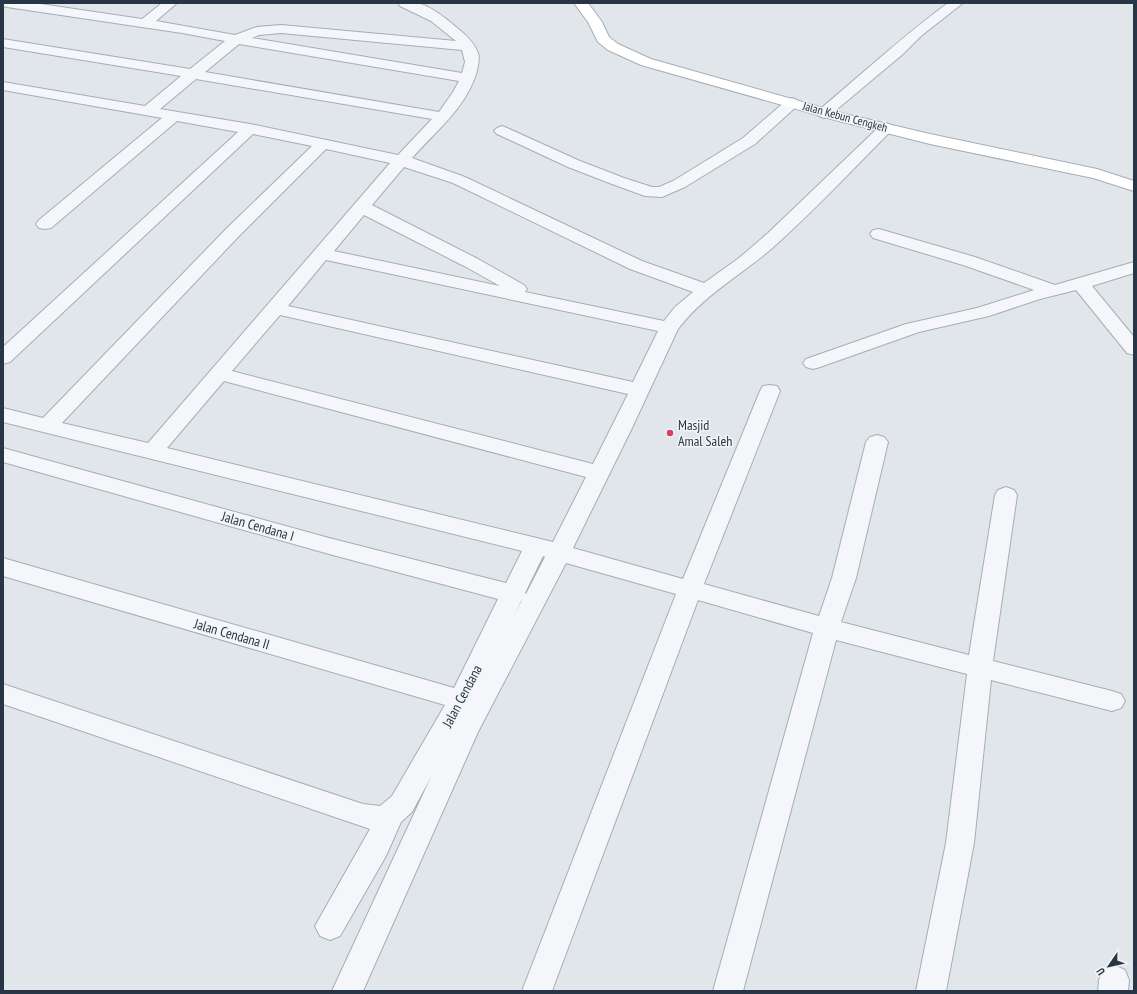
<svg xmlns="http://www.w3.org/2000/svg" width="1137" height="994" font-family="'PT Sans Narrow',sans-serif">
<rect width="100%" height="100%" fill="#e1e6eb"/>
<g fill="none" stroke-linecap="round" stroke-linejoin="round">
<g stroke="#a6adb6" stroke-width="2">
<path id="street" d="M 3,3 L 34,3 L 142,19 L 162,3 L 177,3 L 156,21 L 235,35 L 257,27 L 281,25 L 456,41 L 431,21 L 400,6 L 398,3 C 404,3 411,2 417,3 C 429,5 447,19 456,27 C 465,34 474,42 478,53 C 480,59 478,65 477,71 C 467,107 436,131 412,158 L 465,177 L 642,261 L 704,283 L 739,258 L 768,233 L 881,125 L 886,123 L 891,125 L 894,128 L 891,131 C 851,171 812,213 770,250 C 739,276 703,296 678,329 L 632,428 L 573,548 L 683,579 L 760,391 L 763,386 L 770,385 L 777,386 L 780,391 L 704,584 L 819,616 L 832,578 L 866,442 L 870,437 L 877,435 L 884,437 L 888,442 L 856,578 L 841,622 L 969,655 L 995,495 L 998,490 L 1006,487 L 1014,490 L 1017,495 L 993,661 L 1112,691 L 1121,694 L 1125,701 L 1121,708 L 1112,711 L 991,680 L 974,843 L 946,991 L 916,991 L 946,843 L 967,674 L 836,640 L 743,991 L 713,991 L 813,633 L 698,600 L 552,991 L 522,991 L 676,594 L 566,563 L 478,732 L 363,991 L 332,991 L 431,777 L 412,812 L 401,822 L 386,856 L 340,936 L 330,940 L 320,936 L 315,926 L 370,829 L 3,704 L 3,684 L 363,804 L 380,806 L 392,796 L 445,705 L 3,576 L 3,558 L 454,688 L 498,599 L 329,554 L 3,462 L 3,448 L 329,538 L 506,583 L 522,551 L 3,422 L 3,408 L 43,418 L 227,228 L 312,146 L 253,134 L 10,362 L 3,364 L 3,347 L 238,132 L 177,121 L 51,228 L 45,229 L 39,228 L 36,224 L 39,220 L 162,118 L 3,90 L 3,82 L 145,106 L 181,76 L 3,47 L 3,39 L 190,69 L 225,41 L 182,33 L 7,7 L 3,6 ZM 281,33 L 462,50 L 465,62 L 462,73 L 252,38 L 259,35 ZM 239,44 L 459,81 L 453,92 L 439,112 L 205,72 ZM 196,79 L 432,119 L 398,155 L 250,124 L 160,109 ZM 326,149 L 390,163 L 148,443 L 62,423 L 239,236 ZM 404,167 L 453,183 L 630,269 L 693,292 L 675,307 L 664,321 L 525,292 L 527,289 L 524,285 L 478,259 L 372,205 ZM 364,215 L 466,267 L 500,286 L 334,251 ZM 326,260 L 658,331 L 633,382 L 288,306 ZM 280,315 L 628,394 L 593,464 L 232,371 ZM 224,381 L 586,477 L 553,542 L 167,448 ZM 543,556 L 545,557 L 526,594 L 525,593 ZM 522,600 L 514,616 L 521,601 Z
M 948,3 L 963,3 L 921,36 L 903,54 L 829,116 L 824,118 L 819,116 L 816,113 L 819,110 C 862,74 903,36 948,3 Z
M 792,98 L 797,100 L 800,103 L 797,106 L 755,144 L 685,187 L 662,197 L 645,196 L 612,184 L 568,167 L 497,134 L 494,131 L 497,128 L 502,126 L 507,128 L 580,161 L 624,178 L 652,187 L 659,187 L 673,181 L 743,138 L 787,100 Z
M 879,229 L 975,257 L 1055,285 L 1134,262 L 1134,273 L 1092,286 L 1134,337 L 1134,355 L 1127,353 L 1076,290 L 1040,299 L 989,316 L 919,332 L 820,367 L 813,369 L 806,367 L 803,363 L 806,359 L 906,324 L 977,308 L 1034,290 L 963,265 L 873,238 L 870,234 L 873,230 Z
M 1114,965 L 1125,970 L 1129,980 L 1128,991 L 1098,991 L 1099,980 L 1103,970 Z"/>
</g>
<g stroke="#a6adb6" stroke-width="2">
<path id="secondary" d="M 574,3 L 588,3 L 602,22 L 609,37 L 618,44 L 651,59 L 845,114 L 930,134 L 1097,169 L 1134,181 L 1134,191 L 1093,178 L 930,144 L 835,120 L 641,65 L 608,50 L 598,42 L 588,22 Z"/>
</g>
<use href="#street" fill="#f4f6f9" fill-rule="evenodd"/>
<use href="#secondary" fill="#fff" fill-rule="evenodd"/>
</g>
<circle fill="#d73f66" stroke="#f1f5f8" stroke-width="1.5" cx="670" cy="433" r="4"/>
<g text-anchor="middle" stroke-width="3" stroke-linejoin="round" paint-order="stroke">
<g font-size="12" fill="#283544" stroke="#f1f5f8">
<text transform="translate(845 117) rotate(15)" y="4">Jalan Kebun Cengkeh</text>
</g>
<g font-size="14" fill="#283544" stroke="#f1f5f8" text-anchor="start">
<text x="678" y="430">Masjid<tspan x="678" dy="16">Amal Saleh</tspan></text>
</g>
<g font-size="14" fill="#283544" stroke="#f1f5f8">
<text transform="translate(258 526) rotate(16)" y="5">Jalan Cendana I</text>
<text transform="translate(232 634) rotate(16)" y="5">Jalan Cendana II</text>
<text transform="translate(462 696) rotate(-62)" y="5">Jalan Cendana</text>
</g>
</g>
<rect width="1137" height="994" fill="none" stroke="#283544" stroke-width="8"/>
<g transform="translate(1109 966) rotate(236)" stroke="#f1f5f8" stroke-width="3" paint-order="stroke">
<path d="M0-3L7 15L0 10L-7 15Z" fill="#283544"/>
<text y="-6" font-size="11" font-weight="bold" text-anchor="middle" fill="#283544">U</text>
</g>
</svg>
